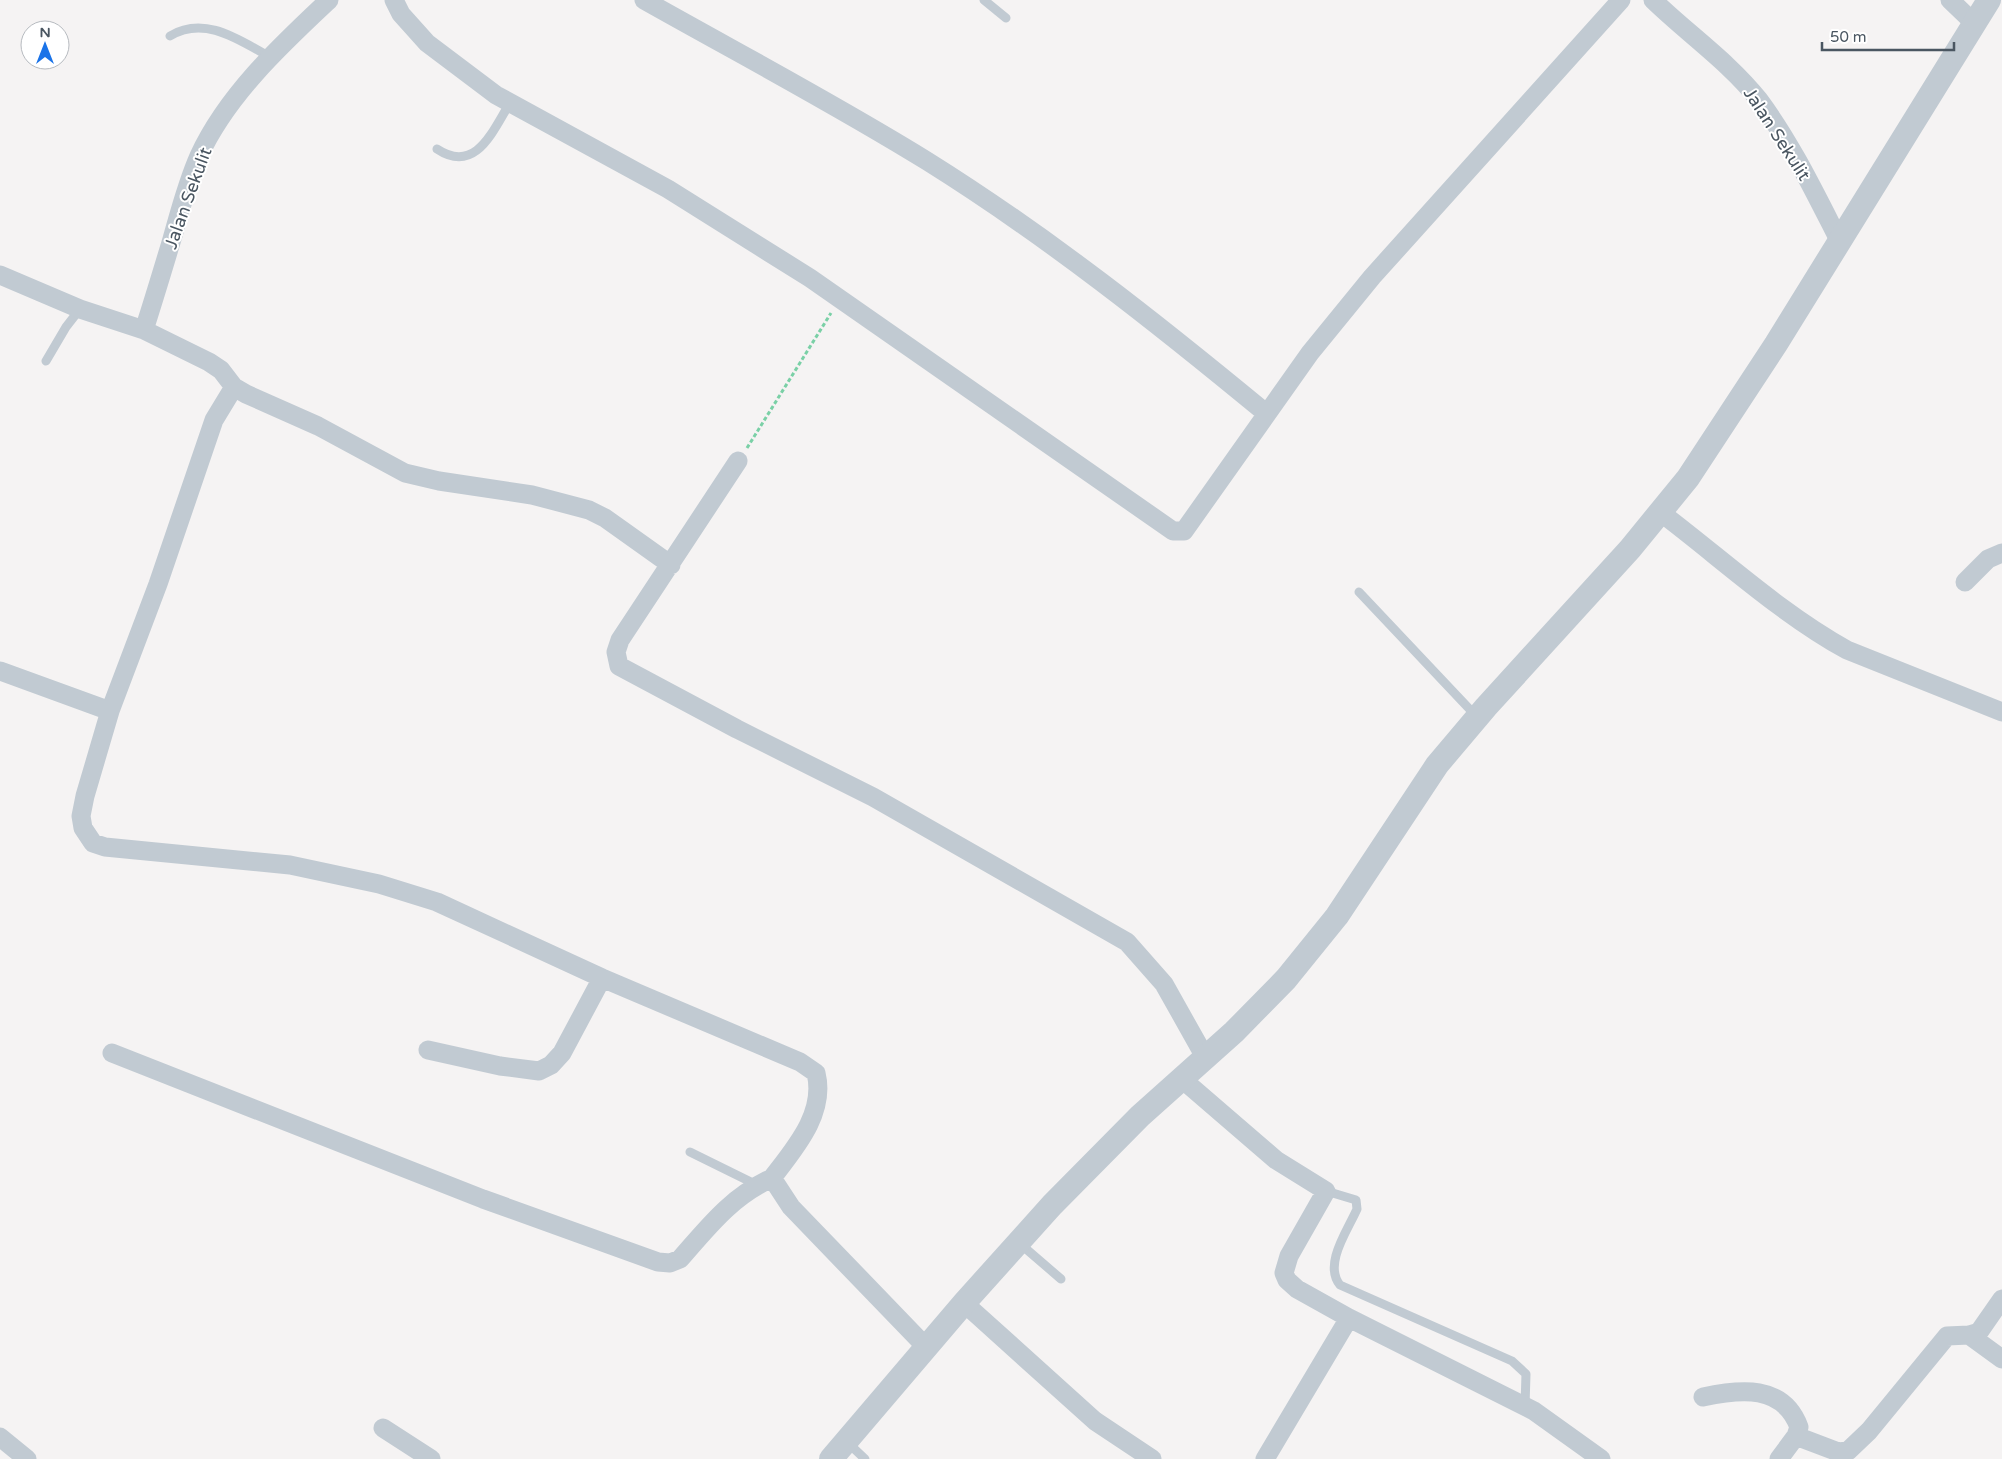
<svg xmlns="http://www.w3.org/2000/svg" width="2002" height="1459" font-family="'Varela Round',sans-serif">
<rect width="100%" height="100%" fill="#f5f3f3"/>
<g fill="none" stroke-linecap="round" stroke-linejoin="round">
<path stroke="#7ad0a6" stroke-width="3" stroke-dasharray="4 2.5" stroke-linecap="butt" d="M 747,448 L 831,313"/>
<path stroke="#c1cad2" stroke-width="9" d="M 984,0 L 1006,18
M 170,36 C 205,15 239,40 270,57
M 437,149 C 476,175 493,130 510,103
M 46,361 L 66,327 L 80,309
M 1359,592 L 1477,717
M 690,1152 L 757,1185
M 1326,1191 L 1356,1200 L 1357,1209 C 1348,1230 1323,1264 1340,1285 L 1512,1361 L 1526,1374 L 1525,1406
M 1018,1242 L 1061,1279
M 846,1441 L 865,1459"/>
<path stroke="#c1cad2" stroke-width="19" d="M 329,0 C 281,45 227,95 199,156 C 187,183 180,211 172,239 C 163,269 154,299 144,330 L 209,362 L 221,370 L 234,387 L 246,394 L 318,426 L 405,473 L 439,481 L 532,495 L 589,510 L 605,518 L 671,565
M 394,0 L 401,14 L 427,43 L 496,95 L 668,189 L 810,278 L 1173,531 L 1184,531 L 1310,353 L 1372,277 L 1621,0
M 644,0 C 738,53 835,104 927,161 C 1047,236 1158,324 1267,414
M 1653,0 C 1688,34 1729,62 1759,100 C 1791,143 1815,193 1839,240
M 1950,0 L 1975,24
M 0,275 L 80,309 L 144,330
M 234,387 L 214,420 L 158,584 L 110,711 L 85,796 L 81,816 L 83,828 L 93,843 L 105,847 L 290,865 L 379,884 L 437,902 L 602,978 L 800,1062 L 816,1073 C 826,1113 795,1148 772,1178 L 791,1207 L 927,1348
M 738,461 L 620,640 L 616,652 L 619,666 L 737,729 L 873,797 L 1127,942 L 1164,984 L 1205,1057
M 1660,512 C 1721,558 1780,613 1847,650 L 2002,712
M 1965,582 L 1988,559 L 2002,553
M 0,671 L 110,711
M 428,1050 L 500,1066 L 539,1071 L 551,1065 L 562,1053 L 602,978
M 112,1053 L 483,1199 L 658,1262 L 670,1263 L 680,1259 C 709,1226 731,1197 772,1178
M 1182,1079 L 1276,1160 L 1326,1191 L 1289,1256 L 1284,1273 L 1287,1280 L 1297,1289 L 1349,1318 L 1534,1411 L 1601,1459
M 964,1303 L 1095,1421 L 1152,1459
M 1969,1335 L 2002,1359
M 1703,1397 C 1740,1389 1783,1384 1799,1427 L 1796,1436 L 1779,1459
M 383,1428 L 431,1459
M 1796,1436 L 1838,1452 L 1848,1451 L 1869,1431 L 1947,1336 L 1969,1335 L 1979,1332 L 2002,1299
M 0,1437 L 27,1459
M 1265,1459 L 1349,1318"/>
<path stroke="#c1cad2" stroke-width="24" d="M 831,1459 L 964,1303 L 1052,1205 L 1140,1116 L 1234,1032 L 1286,979 L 1337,916 L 1437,765 L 1486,707 L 1630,549 L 1688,478 L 1776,344 L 1989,0"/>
</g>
<g text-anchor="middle" stroke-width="4" stroke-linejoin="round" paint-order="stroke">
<g font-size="18" fill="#4a5661" stroke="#fff">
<text transform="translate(1777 134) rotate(57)" y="6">Jalan Sekulit</text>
<text transform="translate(188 198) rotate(-70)" y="6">Jalan Sekulit</text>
</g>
</g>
<g transform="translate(45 45)"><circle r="24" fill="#ffffff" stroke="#b7bbc0"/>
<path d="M0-4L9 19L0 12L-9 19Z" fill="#1a73e8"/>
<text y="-8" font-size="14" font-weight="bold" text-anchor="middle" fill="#4a5661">N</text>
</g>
<path d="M1822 42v8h132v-8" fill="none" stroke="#4a5661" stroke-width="2.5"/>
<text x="1830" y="42" font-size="15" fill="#4a5661" stroke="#ffffff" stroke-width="4" paint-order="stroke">50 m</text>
</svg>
